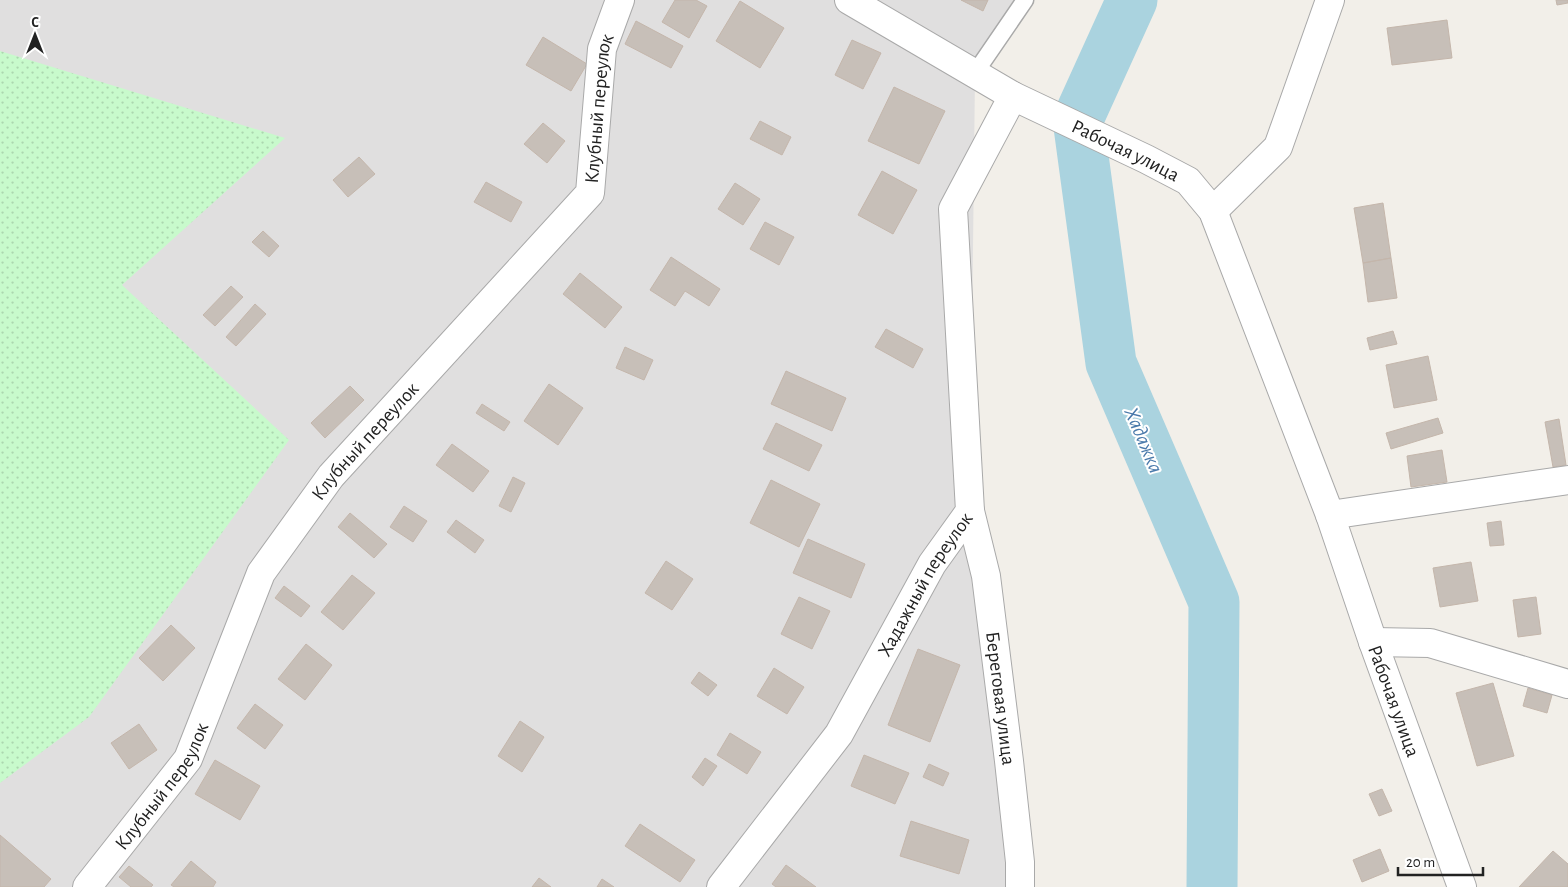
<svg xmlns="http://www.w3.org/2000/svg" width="1568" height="887" font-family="'Alegreya Sans',sans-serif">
<defs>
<pattern id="park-dots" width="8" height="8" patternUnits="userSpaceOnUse" patternTransform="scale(1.25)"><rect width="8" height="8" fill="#c8facc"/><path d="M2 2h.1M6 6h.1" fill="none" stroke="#acd6af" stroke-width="1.8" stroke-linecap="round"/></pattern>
</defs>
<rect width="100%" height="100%" fill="#f2efe9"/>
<path fill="#e0dfdf" d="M 0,0 L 1027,0 L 975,74 L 970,511 L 1011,887 L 0,887 Z"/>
<path fill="url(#park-dots)" d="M 0,51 L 285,138 L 122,285 L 289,440 L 89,717 L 0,783 Z"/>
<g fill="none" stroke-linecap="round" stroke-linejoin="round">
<path stroke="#aad3df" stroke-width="51" d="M 1132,0 L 1078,119 L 1111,363 L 1214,602 L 1212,887"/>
</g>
<path fill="#c7bfb8" stroke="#c4b6ab" d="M 675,0 L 696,0 L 707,6 L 689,38 L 662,22 Z
M 961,0 L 988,0 L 983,11 Z
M 1556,0 L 1568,0 L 1568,3 L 1557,5 Z
M 740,1 L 784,28 L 760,68 L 716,41 Z
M 1447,20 L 1452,58 L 1392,65 L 1387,28 Z
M 636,21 L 683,46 L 671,68 L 625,44 Z
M 543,37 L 587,64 L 571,91 L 526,65 Z
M 852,40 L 881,53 L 863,89 L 835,75 Z
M 894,87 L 945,111 L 919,164 L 868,141 Z
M 760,121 L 791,137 L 782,155 L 750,139 Z
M 543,123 L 565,141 L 547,163 L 524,144 Z
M 359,157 L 375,174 L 348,197 L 333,180 Z
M 882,171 L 917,190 L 893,234 L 858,215 Z
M 486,182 L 522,202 L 511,222 L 474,202 Z
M 735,183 L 760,199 L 743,225 L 718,209 Z
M 1383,203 L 1391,258 L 1363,263 L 1354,208 Z
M 765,222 L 794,237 L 779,265 L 750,249 Z
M 263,231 L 279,246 L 269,257 L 252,242 Z
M 671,257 L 720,289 L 709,306 L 685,291 L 675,306 L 650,290 Z
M 1391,258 L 1397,298 L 1368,302 L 1363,263 Z
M 580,273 L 622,307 L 605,328 L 563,294 Z
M 231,286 L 243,297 L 215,326 L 203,315 Z
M 255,304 L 266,314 L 236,346 L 226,337 Z
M 886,329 L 923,349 L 913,368 L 875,347 Z
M 1393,331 L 1397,344 L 1370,350 L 1367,338 Z
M 625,347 L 653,360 L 644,380 L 616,368 Z
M 1428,356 L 1437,400 L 1394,408 L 1386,365 Z
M 786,371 L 846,398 L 832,431 L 771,404 Z
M 549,384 L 583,408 L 558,445 L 524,421 Z
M 350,386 L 364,400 L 325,438 L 311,423 Z
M 482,404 L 510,422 L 504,431 L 476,413 Z
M 1438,418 L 1443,433 L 1391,449 L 1386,433 Z
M 1559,419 L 1566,465 L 1553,467 L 1545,422 Z
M 776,423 L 822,445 L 809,471 L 763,449 Z
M 452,444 L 489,471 L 473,492 L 436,465 Z
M 1442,450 L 1447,482 L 1411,487 L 1407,456 Z
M 513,477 L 525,483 L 511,512 L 499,506 Z
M 771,480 L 820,504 L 799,547 L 750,523 Z
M 404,506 L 427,521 L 413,542 L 390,527 Z
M 350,513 L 387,544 L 374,558 L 338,527 Z
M 456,520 L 484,540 L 475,553 L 447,532 Z
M 1501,521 L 1504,545 L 1490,546 L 1487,523 Z
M 808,539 L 865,564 L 851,598 L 793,573 Z
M 666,561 L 693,579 L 672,610 L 645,593 Z
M 1471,562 L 1478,601 L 1440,607 L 1433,568 Z
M 352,575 L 375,593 L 343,630 L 321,612 Z
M 284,586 L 310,606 L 301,617 L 275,598 Z
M 799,597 L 830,611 L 812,649 L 781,634 Z
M 1536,597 L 1541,634 L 1518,637 L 1513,600 Z
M 171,625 L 195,648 L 163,681 L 139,658 Z
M 306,644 L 332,665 L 305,700 L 278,679 Z
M 918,649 L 960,665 L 930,742 L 888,725 Z
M 774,668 L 804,687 L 787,714 L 757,696 Z
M 699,672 L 717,685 L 708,696 L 691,683 Z
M 1493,683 L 1514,756 L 1477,766 L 1456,693 Z
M 1528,688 L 1552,695 L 1547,713 L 1523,706 Z
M 255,704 L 283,725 L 265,749 L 237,728 Z
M 520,721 L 544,737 L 522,772 L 498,756 Z
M 139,724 L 157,750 L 129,769 L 111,743 Z
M 730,733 L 761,752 L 747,774 L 717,755 Z
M 864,755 L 909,773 L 895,804 L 851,786 Z
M 705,758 L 717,766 L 703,786 L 692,777 Z
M 215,760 L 260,786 L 240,820 L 195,794 Z
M 929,764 L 949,773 L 943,786 L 923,777 Z
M 1382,789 L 1392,811 L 1379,816 L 1369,794 Z
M 911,821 L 969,840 L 959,874 L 900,856 Z
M 640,824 L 695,860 L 680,882 L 625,846 Z
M 0,835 L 51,879 L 44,887 L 0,887 Z
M 1380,849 L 1389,871 L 1362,882 L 1353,860 Z
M 1553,851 L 1568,864 L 1568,887 L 1519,887 Z
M 191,861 L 216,882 L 213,887 L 174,887 L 171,885 Z
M 786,865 L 816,887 L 776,887 L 772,884 Z
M 129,866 L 153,885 L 151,887 L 131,887 L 119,877 Z
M 539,878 L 551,887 L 532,887 Z
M 602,879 L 614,887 L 597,887 Z"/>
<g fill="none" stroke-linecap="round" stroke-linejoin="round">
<g stroke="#a9a9a9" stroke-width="19">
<path id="lane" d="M 975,73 L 1025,0"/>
</g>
<g stroke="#a9a9a9" stroke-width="30">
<g id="street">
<path id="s1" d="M 849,0 L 1013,96 L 1146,159 L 1188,181 L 1213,211 L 1330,515 L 1373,642 L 1462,887"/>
<path d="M 1213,211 L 1278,147 L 1330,0"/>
<path id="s2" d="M 970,511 L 986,576 L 1009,761 L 1020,862 L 1020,887"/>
<path d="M 1330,515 L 1568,480"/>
<path d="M 1373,642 L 1430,643 L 1568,684"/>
<path id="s3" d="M 87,887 L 188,759 L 261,573 L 331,476 L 590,193 L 602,49 L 620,0"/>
<path id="s4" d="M 721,887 L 839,734 L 932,564 L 970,511 L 953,209 L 1013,96"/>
</g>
</g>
<use href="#lane" stroke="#fff" stroke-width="16"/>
<use href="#street" stroke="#fff" stroke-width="28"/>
</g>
<g text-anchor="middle" stroke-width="4" stroke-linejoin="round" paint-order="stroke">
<g font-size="20" fill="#222" stroke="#fff">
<text dy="7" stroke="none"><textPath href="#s3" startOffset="951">Клубный переулок</textPath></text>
<text dy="7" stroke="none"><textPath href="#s1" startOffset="315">Рабочая улица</textPath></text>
<text dy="7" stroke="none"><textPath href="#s3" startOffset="531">Клубный переулок</textPath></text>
<text dy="7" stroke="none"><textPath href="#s4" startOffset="366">Хадажный переулок</textPath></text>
<text dy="7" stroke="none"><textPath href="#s2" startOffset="190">Береговая улица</textPath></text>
<text dy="7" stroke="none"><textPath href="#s1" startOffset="946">Рабочая улица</textPath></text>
<text dy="7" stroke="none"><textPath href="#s3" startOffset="126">Клубный переулок</textPath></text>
</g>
<g font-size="21" font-style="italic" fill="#4a7aab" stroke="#fff">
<text transform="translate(1144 440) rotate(67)" y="7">Хадажка</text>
</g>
</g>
<g transform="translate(35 35)" stroke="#ffffff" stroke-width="4" paint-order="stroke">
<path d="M0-4L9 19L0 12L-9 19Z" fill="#222222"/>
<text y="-8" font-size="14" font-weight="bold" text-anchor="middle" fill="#222222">С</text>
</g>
<path d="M1398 867v8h85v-8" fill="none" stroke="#222222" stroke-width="2.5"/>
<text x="1406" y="867" font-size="15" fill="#222222" stroke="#ffffff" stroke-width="4" paint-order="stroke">20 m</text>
</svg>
